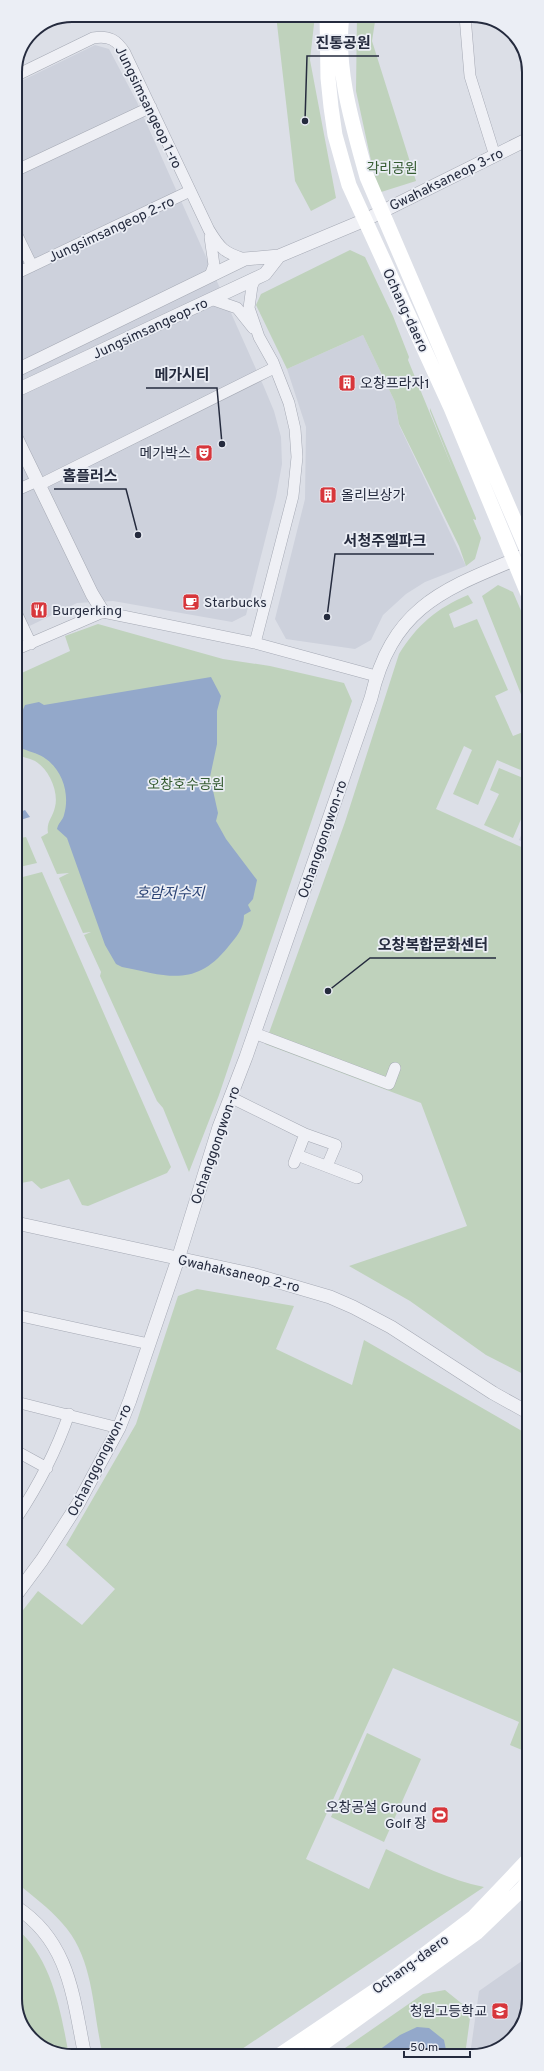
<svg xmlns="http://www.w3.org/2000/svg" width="544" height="2071" font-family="Overpass,'Noto Sans KR',sans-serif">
<rect width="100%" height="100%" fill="#dcdfe7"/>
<path fill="#cdd1dc" d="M 95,45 L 109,49 L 137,102 L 264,387 L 274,411 L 281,437 L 282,464 L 276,497 L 246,615 L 232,622 L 113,601 L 77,603 L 15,633 L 15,84 Z
M 363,335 L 395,402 L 399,425 L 466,566 L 425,582 L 406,594 L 383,615 L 371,640 L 355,649 L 286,639 L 275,619 L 305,499 L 306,427 L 287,369 Z
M 528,819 L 528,844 L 519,840 Z
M 529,1956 L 529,1999 L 515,2036 L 483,2055 L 470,2055 L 479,1991 Z"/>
<path fill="#bfd2bc" d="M 276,15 L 315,15 L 310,60 L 336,198 L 311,211 L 295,181 Z
M 357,15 L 376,15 L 372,41 L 416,181 L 378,193 L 356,91 Z
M 350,250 L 365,257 L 393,316 L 409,357 L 408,360 L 454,472 L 430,411 L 430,408 L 476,518 L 476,520 L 473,519 L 481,538 L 475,559 L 466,566 L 459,546 L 399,424 L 395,402 L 363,335 L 287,369 L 256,305 L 261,294 Z
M 498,585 L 513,592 L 528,627 L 528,712 L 482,596 Z
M 468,595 L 473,603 L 449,614 L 454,628 L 477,619 L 508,690 L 495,696 L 513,736 L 528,730 L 528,759 L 523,771 L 497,760 L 478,805 L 453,794 L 472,750 L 464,746 L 436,809 L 528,850 L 529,1377 L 486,1355 L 410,1301 L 349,1266 L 467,1226 L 421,1103 L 265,1044 L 345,822 L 399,654 C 417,625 437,608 468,595 Z
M 98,624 L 223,659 L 270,666 L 344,683 L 352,701 L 219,1095 L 189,1172 L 163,1108 L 157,1101 L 100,976 L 101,972 L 84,935 L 91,932 L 83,933 L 59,878 L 69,873 L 57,874 L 41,837 L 48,833 C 46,822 53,817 55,807 C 59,792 49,769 35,761 C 29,758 21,757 15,753 L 15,676 L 70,651 L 65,636 Z
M 499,768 L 528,780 L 528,803 L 513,838 L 484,825 L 499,794 L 490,790 Z
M 26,837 L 37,863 L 15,868 L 15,839 Z
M 42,872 L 171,1167 L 167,1173 L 88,1206 L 82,1205 L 69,1179 L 41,1189 L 32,1181 L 16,1184 L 15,879 Z
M 197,1289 L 294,1306 L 276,1349 L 352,1385 L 364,1340 L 529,1435 L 529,1753 L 510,1745 L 519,1722 L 393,1668 L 306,1859 L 369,1889 L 386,1849 C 418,1864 449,1880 484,1887 L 233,2055 L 103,2056 C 92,2011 95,1959 62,1923 C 49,1908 31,1895 16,1882 L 16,1619 L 38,1591 L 82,1625 L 115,1589 L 66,1545 L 136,1424 L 178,1296 Z
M 367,1733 L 421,1759 L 384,1842 L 331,1817 Z
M 16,1928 C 52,1958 61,2012 69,2056 L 35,2042 L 16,2010 Z
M 445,1990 L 471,2011 L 465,2055 L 335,2055 L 423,1994 Z"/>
<path fill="#93a8ca" d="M 211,677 L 221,696 L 217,711 L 217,744 L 210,777 L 218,813 L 216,821 L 226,839 L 257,880 L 253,899 L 248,905 L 251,911 L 244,915 C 244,929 236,937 228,947 C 195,988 167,976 122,967 L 116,964 L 105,945 L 67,838 L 57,829 C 58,823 63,820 64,815 C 70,795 63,771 46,759 C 40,754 31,752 23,749 L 21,714 L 25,705 L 39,702 L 44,705 Z
M 25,810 L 30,817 L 17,821 L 16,814 Z
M 417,2027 L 429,2028 L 444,2040 L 447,2055 L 372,2055 L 400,2035 Z"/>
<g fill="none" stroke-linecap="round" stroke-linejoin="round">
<g stroke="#a5a9b4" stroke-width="12">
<path id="minor" d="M 465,16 L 470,76 L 495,156
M 15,76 L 93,38 C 109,35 117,40 125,53 L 209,230 C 220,248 224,253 245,259
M 15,171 L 151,107
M 15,231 L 32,266
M 15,274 L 190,191
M 210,276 L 214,265 L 210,237
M 211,299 L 237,308 L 253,328
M 39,485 L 274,368
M 15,491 L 37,481
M 15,610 L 31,644
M 255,643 L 293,496 L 297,457 L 295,429 L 289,403 L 273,362 L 259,337 L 249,308 L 252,286 L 255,279
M 15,650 L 103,612 L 255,643 L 376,676
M 254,1033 L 389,1084 L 395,1068
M 230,1097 L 305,1134 L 294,1163
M 305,1134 L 336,1145 L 327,1166
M 297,1155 L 357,1178
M 16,1315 L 149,1344
M 16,1402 L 119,1428
M 16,1451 L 47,1468
M 16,1519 C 38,1486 56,1452 69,1414"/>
</g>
<g stroke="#a5a9b4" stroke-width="14">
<path id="tertiary" d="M 279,256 L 365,220 L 528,139
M 15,371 L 245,259 L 279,256 L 265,274 L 15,391
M 15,435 L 92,594 L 103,612
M 16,1223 L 255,1275 L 330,1297 L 353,1307 L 391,1327 L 493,1393 L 529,1413
M 16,1595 L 42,1560 L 78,1504 L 119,1428 L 130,1400 L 178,1259 L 219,1127 L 246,1057 L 371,698 C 393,603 448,588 528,554
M 16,1907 C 70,1942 73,1998 85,2056"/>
</g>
<use href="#minor" stroke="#eff0f5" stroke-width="11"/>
<use href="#tertiary" stroke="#eff0f5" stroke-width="13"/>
<path stroke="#fff" stroke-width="15" d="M 327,15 L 328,78 L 331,107 L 335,135 L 349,185 L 451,408 L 528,594
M 342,15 C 335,69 353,126 367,177 L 528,552
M 280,2055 L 394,1978 L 474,1917 L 529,1859
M 307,2055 L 476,1933 L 522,1889 L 529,1880"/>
</g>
<defs>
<g id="building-square" transform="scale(0.9)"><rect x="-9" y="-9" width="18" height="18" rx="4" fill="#d7363b" stroke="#ebeef5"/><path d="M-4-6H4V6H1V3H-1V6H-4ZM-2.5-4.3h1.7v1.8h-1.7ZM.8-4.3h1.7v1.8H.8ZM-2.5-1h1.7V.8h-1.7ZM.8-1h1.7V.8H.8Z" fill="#fff"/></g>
<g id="theatre-square" transform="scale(0.9)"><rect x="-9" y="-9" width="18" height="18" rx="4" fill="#d7363b" stroke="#ebeef5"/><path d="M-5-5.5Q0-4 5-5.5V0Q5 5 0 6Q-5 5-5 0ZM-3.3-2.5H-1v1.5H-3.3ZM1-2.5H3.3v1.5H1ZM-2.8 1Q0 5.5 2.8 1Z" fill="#fff"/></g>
<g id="cafe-square" transform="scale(0.9)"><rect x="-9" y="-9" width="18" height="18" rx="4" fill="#d7363b" stroke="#ebeef5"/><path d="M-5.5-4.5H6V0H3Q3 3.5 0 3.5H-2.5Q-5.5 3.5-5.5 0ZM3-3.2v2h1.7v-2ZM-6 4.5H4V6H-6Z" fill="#fff"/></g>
<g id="restaurant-square" transform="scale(0.9)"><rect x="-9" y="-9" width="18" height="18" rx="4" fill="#d7363b" stroke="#ebeef5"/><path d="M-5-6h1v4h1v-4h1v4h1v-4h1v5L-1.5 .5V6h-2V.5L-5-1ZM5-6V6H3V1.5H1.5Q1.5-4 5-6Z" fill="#fff"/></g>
<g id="stadium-square" transform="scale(0.9)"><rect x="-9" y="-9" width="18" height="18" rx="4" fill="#d7363b" stroke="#ebeef5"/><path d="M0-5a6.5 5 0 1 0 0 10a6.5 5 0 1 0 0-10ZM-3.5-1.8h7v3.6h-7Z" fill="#fff"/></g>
<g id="school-square" transform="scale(0.9)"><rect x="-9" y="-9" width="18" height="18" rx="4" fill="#d7363b" stroke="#ebeef5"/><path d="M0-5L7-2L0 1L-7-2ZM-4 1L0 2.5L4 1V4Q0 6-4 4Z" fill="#fff"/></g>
</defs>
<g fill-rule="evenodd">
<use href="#building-square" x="347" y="383"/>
<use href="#theatre-square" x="204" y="453"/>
<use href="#building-square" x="328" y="495"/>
<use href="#cafe-square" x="191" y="602"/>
<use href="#restaurant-square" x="39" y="610"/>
<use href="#stadium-square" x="440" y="1815"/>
<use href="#school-square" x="500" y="2011"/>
</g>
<g text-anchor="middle" stroke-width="3.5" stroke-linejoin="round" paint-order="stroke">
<g font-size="14" fill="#252b3e" stroke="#ebeef5">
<text transform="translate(149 107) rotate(64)" y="5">Jungsimsangeop 1-ro</text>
<text transform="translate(446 179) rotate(-26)" y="5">Gwahaksaneop 3-ro</text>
<text transform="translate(111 229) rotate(-25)" y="5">Jungsimsangeop 2-ro</text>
<text transform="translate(406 310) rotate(65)" y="5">Ochang-daero</text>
<text transform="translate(150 328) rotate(-25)" y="5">Jungsimsangeop-ro</text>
<text transform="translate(322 839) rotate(-71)" y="5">Ochanggongwon-ro</text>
<text transform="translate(215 1145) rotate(-71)" y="5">Ochanggongwon-ro</text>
<text transform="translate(239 1273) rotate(13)" y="5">Gwahaksaneop 2-ro</text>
<text transform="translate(99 1460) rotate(-63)" y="5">Ochanggongwon-ro</text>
<text transform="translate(410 1964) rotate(-36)" y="5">Ochang-daero</text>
</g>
<g font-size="14" fill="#345b31" stroke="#ebeef5">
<text x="392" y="173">각리공원</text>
<text x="186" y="789">오창호수공원</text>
</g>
<g font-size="14" fill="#252b3e" stroke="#ebeef5" text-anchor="start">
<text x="360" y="388">오창프라자1</text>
<text x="191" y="458" text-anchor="end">메가박스</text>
<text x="341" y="500">올리브상가</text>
<text x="204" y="607">Starbucks</text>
<text x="52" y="615">Burgerking</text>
<text x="427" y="1812" text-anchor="end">오창공설 Ground<tspan x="427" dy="16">Golf 장</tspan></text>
<text x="487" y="2016" text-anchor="end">청원고등학교</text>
</g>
<g font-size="15" font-style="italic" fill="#2c4475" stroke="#ebeef5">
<text x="170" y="898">호암저수지</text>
</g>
</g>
<path d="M0 0H544V2071H0ZM72 22H472A50 50 0 0 1 522 72V1999A50 50 0 0 1 472 2049H72A50 50 0 0 1 22 1999V72A50 50 0 0 1 72 22Z" fill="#ebeef5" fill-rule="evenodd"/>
<path fill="none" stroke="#252b3e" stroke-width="2" d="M72 22H472A50 50 0 0 1 522 72V1999A50 50 0 0 1 472 2049H72A50 50 0 0 1 22 1999V72A50 50 0 0 1 72 22Z"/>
<path fill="none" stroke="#252b3e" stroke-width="1.5" d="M305 121L307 56H379M222 444L217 388H146M138 535L126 489H54M327 617L335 554H434M328 991L370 958H496"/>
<g fill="#252b3e" stroke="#ebeef5" stroke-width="1.5">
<circle cx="305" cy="121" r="4"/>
<circle cx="222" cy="444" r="4"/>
<circle cx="138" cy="535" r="4"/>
<circle cx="327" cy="617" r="4"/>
<circle cx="328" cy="991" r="4"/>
</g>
<g font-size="15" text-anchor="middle" font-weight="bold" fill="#252b3e" stroke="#ebeef5" stroke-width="3.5" stroke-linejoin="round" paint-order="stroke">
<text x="343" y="48">진통공원</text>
<text x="182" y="380">메가시티</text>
<text x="90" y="481">홈플러스</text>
<text x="385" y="546">서청주엘파크</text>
<text x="433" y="950">오창복합문화센터</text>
</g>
<path d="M404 2051v6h66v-6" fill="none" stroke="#252b3e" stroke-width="2"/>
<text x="410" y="2051" font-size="12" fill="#252b3e" stroke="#ebeef5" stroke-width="3" paint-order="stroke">50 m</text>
</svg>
